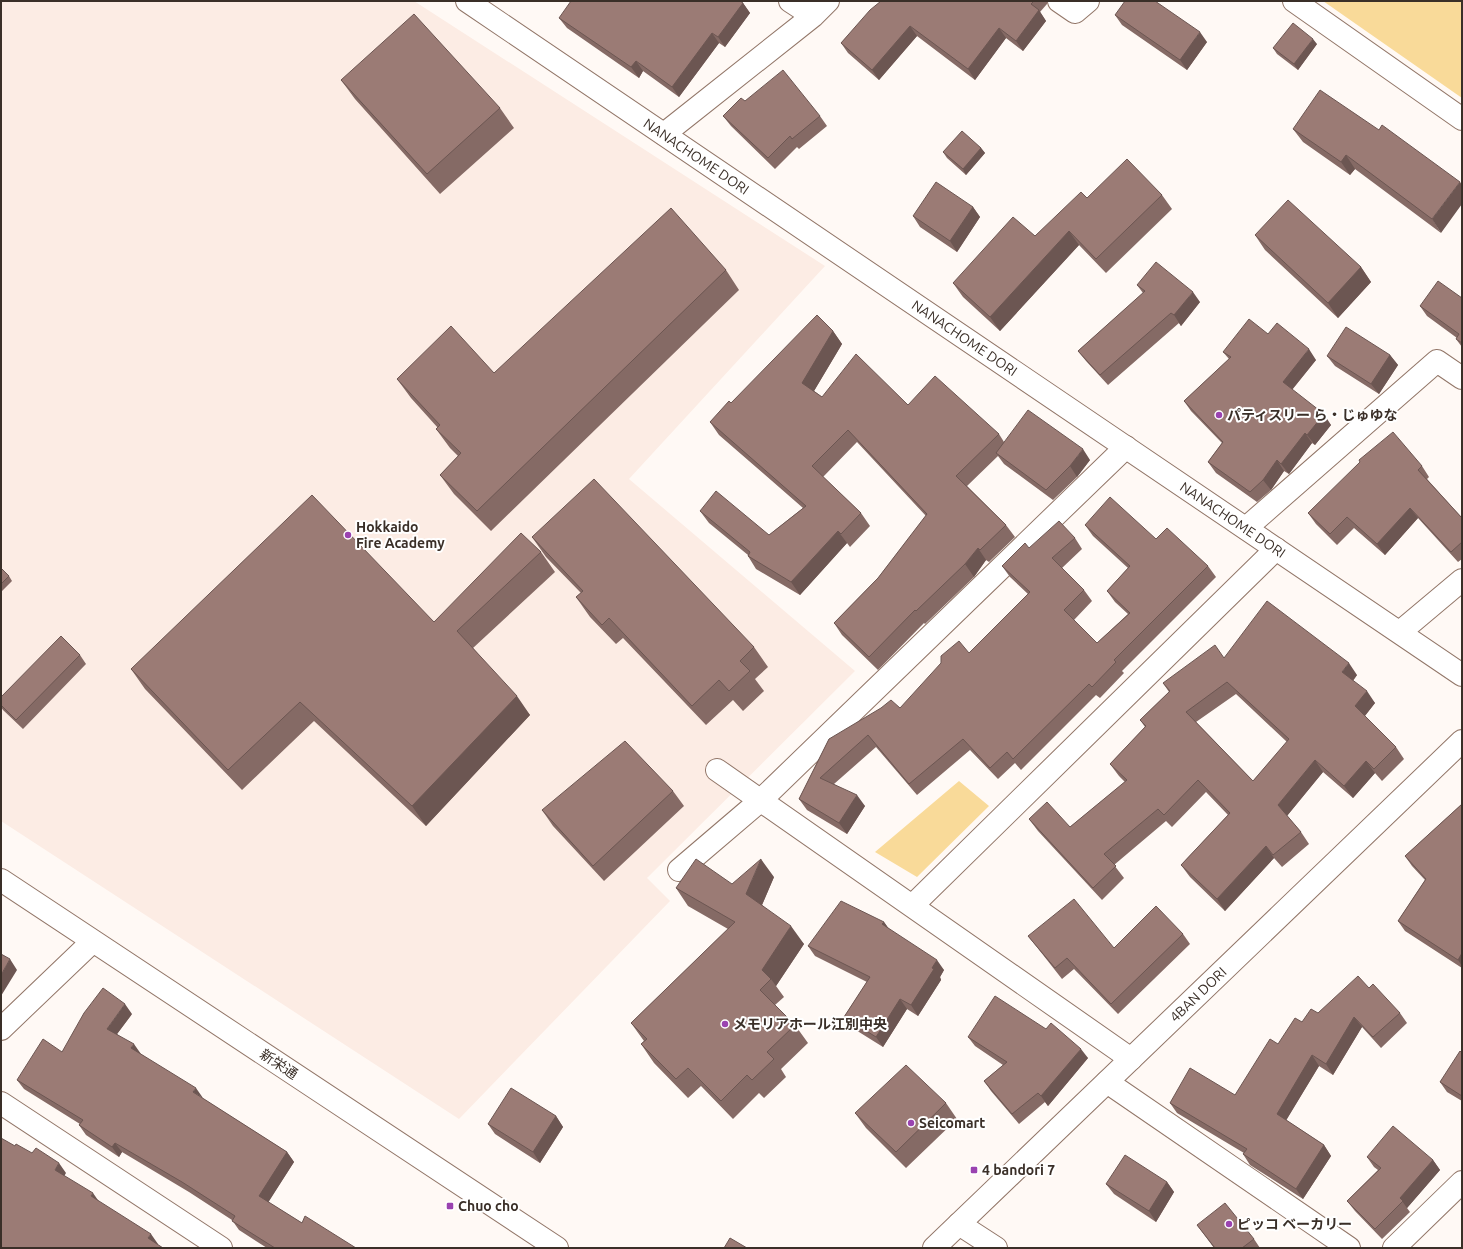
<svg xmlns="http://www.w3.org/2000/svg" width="1463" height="1249" font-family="Ubuntu,'Noto Sans JP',sans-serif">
<rect width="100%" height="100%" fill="#fff9f5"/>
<path fill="#fcece4" d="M 1,1 L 414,1 L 825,266 L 629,479 L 855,671 L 647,878 L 670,901 L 459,1119 L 1,821 Z"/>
<path fill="#f9da99" d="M 1323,1 L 1462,1 L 1462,98 Z
M 959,781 L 989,806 L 917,877 L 875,852 Z"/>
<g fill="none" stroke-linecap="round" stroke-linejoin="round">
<g stroke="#927668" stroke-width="24">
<path id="street" d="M 790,1 L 813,16
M 1059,1 L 1075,12 L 1088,1
M 1294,1 L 1462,119
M 664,134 L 813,16 L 828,1
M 1246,528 L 1437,361 L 1462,378
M 1400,632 L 1462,580
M 717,770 L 1131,1059
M 679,870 L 761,800 L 1126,447
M 1,880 L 557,1248
M 913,905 L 1276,549
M 1,1029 L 93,941
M 1107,1082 L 1349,1248
M 1,1103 L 221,1248
M 959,1224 L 996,1248
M 1394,1248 L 1462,1182"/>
</g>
<g stroke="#927668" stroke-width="24">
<g id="secondary">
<path id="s1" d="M 467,1 L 1462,675"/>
<path id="s2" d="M 934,1248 L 1462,741"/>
</g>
</g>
<use href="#street" stroke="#fff" stroke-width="22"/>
<use href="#secondary" stroke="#fff" stroke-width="22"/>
</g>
<path fill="#856a65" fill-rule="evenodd" d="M 881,1 L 1048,1 L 1047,4 L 1040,12 L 1046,21 L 1023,51 L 1006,38 L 975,80 L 917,36 L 879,80 L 848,53 L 841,43 Z
M 743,3 L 750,13 L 725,47 L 719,43 L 679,97 L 643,71 L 639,78 L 567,28 L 559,18 Z
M 1115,15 L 1207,42 L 1187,70 L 1122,25 Z
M 1317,44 L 1298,70 L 1277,54 L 1273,48 Z
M 341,80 L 500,108 L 514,128 L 440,194 L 355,99 Z
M 745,101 L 820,116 L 827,126 L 799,149 L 797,147 L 775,169 L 731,126 L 723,116 Z
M 1293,129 L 1379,130 L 1441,233 L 1355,169 L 1350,175 L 1303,142 Z
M 981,148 L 985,153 L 966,175 L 947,158 L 943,152 Z
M 1162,195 L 1172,209 L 1106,273 L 1079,245 L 1000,331 L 963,297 L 953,283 L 1035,236 L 1087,198 Z
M 973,207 L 980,217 L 957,252 L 920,227 L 913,216 Z
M 1255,235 L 1361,267 L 1371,282 L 1338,318 L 1265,250 Z
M 726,270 L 739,290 L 491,531 L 454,494 L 440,475 L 458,456 L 450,448 L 436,429 L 438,428 L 411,398 L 397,379 L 494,373 Z
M 1137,285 L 1200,302 L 1181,326 L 1179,323 L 1108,385 L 1086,361 L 1078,351 L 1143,293 Z
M 1462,298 L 1462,343 L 1457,338 L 1427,316 L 1420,306 Z
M 833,331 L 842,344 L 814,391 L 822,397 L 908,405 L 999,434 L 1004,442 L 1090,460 L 1077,477 L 1053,500 L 1004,464 L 998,456 L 967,486 L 1006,525 L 1015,537 L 989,562 L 986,560 L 974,577 L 925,624 L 924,623 L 878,670 L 842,635 L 834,623 L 878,578 L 926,516 L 857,442 L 823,477 L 861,513 L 870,526 L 850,547 L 847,543 L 800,595 L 756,569 L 748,556 L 748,555 L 709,523 L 700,511 L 769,535 L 803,508 L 719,435 L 710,422 L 731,403 Z
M 1268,334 L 1316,360 L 1292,390 L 1331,425 L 1315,445 L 1312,443 L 1289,474 L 1284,471 L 1271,490 L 1257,502 L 1216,473 L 1208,462 L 1222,443 L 1191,411 L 1184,401 L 1229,359 L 1223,352 Z
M 1456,339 L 1462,343 L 1462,347 Z
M 1390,355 L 1398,365 L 1379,394 L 1335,366 L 1327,356 Z
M 1422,466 L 1429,477 L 1427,479 L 1462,518 L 1462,559 L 1458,562 L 1418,518 L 1385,555 L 1354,528 L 1337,545 L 1316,524 L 1308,513 Z
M 1085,525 L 1156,539 L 1208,566 L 1216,577 L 1122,671 L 1124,673 L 1100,698 L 1096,695 L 1021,770 L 1015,763 L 998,779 L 970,750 L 917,795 L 876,747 L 834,784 L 865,806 L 847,834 L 807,810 L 799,799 L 829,739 L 900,708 L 969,653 L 1028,594 L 1010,577 L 1002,566 L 1029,548 L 1075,538 L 1082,549 L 1062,568 L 1084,590 L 1092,601 L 1074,620 L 1097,643 L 1128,614 L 1115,602 L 1107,591 L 1128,568 L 1093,536 Z
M 532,537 L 754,647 L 768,667 L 755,679 L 764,691 L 743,711 L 733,700 L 706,725 L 623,638 L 616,644 L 590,617 L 576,597 L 581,593 L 546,557 Z
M 541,552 L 555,572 L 473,648 L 530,715 L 426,826 L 314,721 L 242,790 L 145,689 L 131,669 L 434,622 Z
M 1,568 L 9,576 L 12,581 L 1,592 Z
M 80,655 L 86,664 L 23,729 L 3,710 L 1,707 L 1,697 Z
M 1224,658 L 1357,675 L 1353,681 L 1375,703 L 1365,716 L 1396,747 L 1404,759 L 1382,781 L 1375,773 L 1353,798 L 1323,772 L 1287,816 L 1301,832 L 1309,844 L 1282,867 L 1274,858 L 1225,911 L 1190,877 L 1181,865 L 1228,815 L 1206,792 L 1172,827 L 1166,821 L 1114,865 L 1124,878 L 1102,900 L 1038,831 L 1029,819 L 1070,827 L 1125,782 L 1119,776 L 1110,764 L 1145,727 L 1140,720 L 1169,692 L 1163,683 ZM 1236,694 L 1287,742 L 1253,781 L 1196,722 Z
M 673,791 L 684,806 L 604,881 L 553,826 L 542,810 Z
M 1462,804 L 1462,968 L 1405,931 L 1398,921 L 1425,880 L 1412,866 L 1405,856 Z
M 774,877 L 762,905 L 804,944 L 776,986 L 784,997 L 775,1005 L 795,1025 L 808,1043 L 781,1069 L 786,1077 L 764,1098 L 759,1093 L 733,1119 L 701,1086 L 688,1098 L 654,1063 L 641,1044 L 644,1041 L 631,1023 L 728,929 L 688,906 L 676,888 L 732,884 Z
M 884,922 L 889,929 L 944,970 L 940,977 L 941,980 L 918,1016 L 907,1009 L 883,1047 L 851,1027 L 844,1017 L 867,982 L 815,956 L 808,946 Z
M 1183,934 L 1190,944 L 1118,1014 L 1074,969 L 1062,979 L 1036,946 L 1028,936 L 1114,948 Z
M 1369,988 L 1400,1013 L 1407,1023 L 1381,1048 L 1362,1027 L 1333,1075 L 1319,1066 L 1286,1120 L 1324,1145 L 1331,1156 L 1303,1199 L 1250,1165 L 1243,1154 L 1244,1153 L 1177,1113 L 1170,1103 L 1235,1095 L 1278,1044 L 1302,1022 L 1318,1013 Z
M 132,1014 L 117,1034 L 141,1054 L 202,1098 L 287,1152 L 294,1162 L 268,1202 L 302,1223 L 356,1248 L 267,1248 L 239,1230 L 232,1220 L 189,1192 L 122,1152 L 119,1157 L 86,1135 L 79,1125 L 80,1124 L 24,1089 L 17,1080 L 62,1052 Z
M 1046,1029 L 1088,1058 L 1048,1106 L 1045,1102 L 1019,1124 L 991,1091 L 984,1081 L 1003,1065 L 975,1046 L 968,1037 Z
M 1462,1053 L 1462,1101 L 1447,1092 L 1440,1082 Z
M 946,1103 L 957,1119 L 906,1168 L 866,1128 L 855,1113 Z
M 556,1116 L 563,1127 L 540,1163 L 495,1134 L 488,1124 Z
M 1367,1157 L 1433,1160 L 1440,1170 L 1407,1208 L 1410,1212 L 1382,1239 L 1355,1211 L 1347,1201 L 1378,1170 L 1374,1167 Z
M 1167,1182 L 1174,1192 L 1156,1222 L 1114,1194 L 1106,1184 Z
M 1197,1225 L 1254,1239 L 1260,1248 L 1214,1248 Z"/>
<path fill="#6c5652" d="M 743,3 L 750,13 L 725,47 L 718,37 Z
M 1039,10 L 1046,21 L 1023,51 L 1016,41 Z
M 910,26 L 917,36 L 879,80 L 872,70 Z
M 999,28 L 1006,38 L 975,80 L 968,69 Z
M 1200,32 L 1207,42 L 1187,70 L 1180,60 Z
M 712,33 L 719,43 L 679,97 L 672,87 Z
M 1313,39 L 1317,44 L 1298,70 L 1294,64 Z
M 636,61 L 643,71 L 639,78 L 631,67 Z
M 981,148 L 985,153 L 966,175 L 963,169 Z
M 1346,155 L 1355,169 L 1350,175 L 1341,162 Z
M 1460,182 L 1462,185 L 1462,204 L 1441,233 L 1432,219 Z
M 973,207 L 980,217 L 957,252 L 950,241 Z
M 1069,231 L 1079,245 L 1000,331 L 990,317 Z
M 1361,267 L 1371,282 L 1338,318 L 1328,303 Z
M 1193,292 L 1200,302 L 1181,326 L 1174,315 Z
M 833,331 L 842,344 L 811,396 L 802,383 Z
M 1309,349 L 1316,360 L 1290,392 L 1283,382 Z
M 1390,355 L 1398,365 L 1379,394 L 1371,384 Z
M 1324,414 L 1331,425 L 1315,445 L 1307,435 Z
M 1305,433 L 1312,443 L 1289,474 L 1281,464 Z
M 1083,449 L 1090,460 L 1077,477 L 1070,466 Z
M 1277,460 L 1284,471 L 1271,490 L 1263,480 Z
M 1410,508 L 1418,518 L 1385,555 L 1377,544 Z
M 838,531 L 847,543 L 800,595 L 791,582 Z
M 978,548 L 986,560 L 974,577 L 965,564 Z
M 1349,663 L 1357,675 L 1350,684 L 1342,672 Z
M 1367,691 L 1375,703 L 1363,718 L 1355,706 Z
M 517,696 L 530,715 L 426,826 L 412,806 Z
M 1315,760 L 1323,772 L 1286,817 L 1278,805 Z
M 1366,761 L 1375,773 L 1353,798 L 1344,786 Z
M 857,795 L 865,806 L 847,834 L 839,823 Z
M 1266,846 L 1274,858 L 1225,911 L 1217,899 Z
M 761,859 L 774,877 L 759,912 L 746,894 Z
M 884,922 L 891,932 L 882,924 Z
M 791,926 L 804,944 L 776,986 L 771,979 L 762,970 Z
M 1462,953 L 1462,966 L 1458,960 Z
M 10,959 L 17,970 L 1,996 L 1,975 Z
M 937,960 L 944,970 L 940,977 L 941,980 L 918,1016 L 911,1005 L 932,968 Z
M 900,999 L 907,1009 L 883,1047 L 876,1037 Z
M 125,1004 L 132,1014 L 114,1038 L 107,1029 Z
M 1354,1017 L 1362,1027 L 1333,1075 L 1326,1064 Z
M 134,1044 L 141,1054 L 131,1048 Z
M 1081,1049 L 1088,1058 L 1048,1106 L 1041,1096 Z
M 1312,1055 L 1319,1066 L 1284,1124 L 1277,1114 Z
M 196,1088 L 203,1098 L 193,1092 Z
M 556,1116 L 563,1127 L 540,1163 L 533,1152 Z
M 115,1143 L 122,1152 L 119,1157 L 112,1147 Z
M 1324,1145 L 1331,1156 L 1303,1199 L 1296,1189 Z
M 287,1152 L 294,1162 L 266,1206 L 259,1196 Z
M 1433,1160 L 1440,1170 L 1407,1208 L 1400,1198 Z
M 59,1163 L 66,1173 L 62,1180 L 55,1170 Z
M 1167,1182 L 1174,1192 L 1156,1222 L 1149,1211 Z
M 93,1193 L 100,1203 L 91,1196 Z
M 151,1234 L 158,1244 L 155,1248 L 148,1238 Z"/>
<path fill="#9b7b75" stroke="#6c5652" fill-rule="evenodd" d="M 571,1 L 740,1 L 743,3 L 718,37 L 712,33 L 672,87 L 636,61 L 631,67 L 559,18 Z
M 881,1 L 1034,1 L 1031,4 L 1039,10 L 1016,41 L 999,28 L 968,69 L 910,26 L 872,70 L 841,43 L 870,10 Z
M 1125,1 L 1155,1 L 1200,32 L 1180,60 L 1115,15 Z
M 414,14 L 500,108 L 427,174 L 341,80 Z
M 1293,23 L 1313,39 L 1294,64 L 1273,48 Z
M 783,70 L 820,116 L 792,139 L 790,136 L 768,158 L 723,116 L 741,98 L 745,101 Z
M 1320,90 L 1379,130 L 1382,125 L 1460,182 L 1432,219 L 1346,155 L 1341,162 L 1293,129 Z
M 962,131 L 981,148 L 963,169 L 943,152 Z
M 1127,159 L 1162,195 L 1096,259 L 1069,231 L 990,317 L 953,283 L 1013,217 L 1035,236 L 1081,192 L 1087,198 Z
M 936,182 L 973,207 L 950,241 L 913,216 Z
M 1288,200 L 1361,267 L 1328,303 L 1255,235 Z
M 671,208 L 726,270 L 477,511 L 440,475 L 461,453 L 436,429 L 440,425 L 397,379 L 451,326 L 494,373 Z
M 1156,262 L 1193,292 L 1174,315 L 1171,313 L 1100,375 L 1078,351 L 1145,291 L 1137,285 Z
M 1438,281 L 1462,298 L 1462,343 L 1456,339 L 1459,334 L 1420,306 Z
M 817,315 L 833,331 L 802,383 L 822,397 L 856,354 L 908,405 L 935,376 L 999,434 L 956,476 L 1006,525 L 980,550 L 978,548 L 965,564 L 916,611 L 915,610 L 869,657 L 834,623 L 878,578 L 927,514 L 848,430 L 812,466 L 861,513 L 841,534 L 838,531 L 791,582 L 748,556 L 750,552 L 700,511 L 716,491 L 769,535 L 806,506 L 710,422 L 729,401 L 731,403 Z
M 1249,319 L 1268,334 L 1277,323 L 1309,349 L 1283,382 L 1324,414 L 1307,435 L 1305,433 L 1281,464 L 1277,460 L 1263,480 L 1250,492 L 1208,462 L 1223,442 L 1184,401 L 1231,357 L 1223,352 Z
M 1346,327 L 1390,355 L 1371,384 L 1327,356 Z
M 1028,410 L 1083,449 L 1070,466 L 1046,490 L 996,453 Z
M 1393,432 L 1422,466 L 1418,470 L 1462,518 L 1462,542 L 1451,552 L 1410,508 L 1377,544 L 1347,517 L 1330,534 L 1308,513 L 1360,462 L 1359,460 Z
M 594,479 L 754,647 L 740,661 L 750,671 L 729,691 L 719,680 L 692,706 L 609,618 L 602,625 L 576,597 L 583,591 L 532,537 Z
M 312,495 L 434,622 L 521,533 L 541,552 L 457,631 L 517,696 L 412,806 L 300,702 L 228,770 L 131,669 Z
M 1110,497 L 1156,539 L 1167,528 L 1208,566 L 1114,660 L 1116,662 L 1092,687 L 1089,684 L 1013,759 L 1007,752 L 990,768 L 963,739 L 909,784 L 868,735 L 820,778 L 857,795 L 839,823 L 799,799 L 829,739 L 881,708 L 891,700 L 900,708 L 941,663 L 941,656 L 959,641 L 969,653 L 1030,592 L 1002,566 L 1025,543 L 1029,548 L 1059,521 L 1075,538 L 1052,558 L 1084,590 L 1064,610 L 1097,643 L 1130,613 L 1107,591 L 1130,566 L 1085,525 Z
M 1,568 L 9,576 L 1,584 Z
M 1267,601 L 1349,663 L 1342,672 L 1367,691 L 1355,706 L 1396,747 L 1374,769 L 1366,761 L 1344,786 L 1315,760 L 1278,805 L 1301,832 L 1273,855 L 1266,846 L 1217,899 L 1181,865 L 1230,813 L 1198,780 L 1164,815 L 1158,809 L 1104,854 L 1116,866 L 1093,888 L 1029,819 L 1047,802 L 1070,827 L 1127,780 L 1110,764 L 1146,726 L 1140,720 L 1170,691 L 1163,683 L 1215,645 L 1224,658 ZM 1227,682 L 1289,739 L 1253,781 L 1186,712 Z
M 61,636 L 80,655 L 16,720 L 1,705 L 1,697 Z
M 625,741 L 673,791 L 593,866 L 542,810 Z
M 1462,804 L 1462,953 L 1458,960 L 1398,921 L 1426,879 L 1405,856 Z
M 696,859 L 732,884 L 761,859 L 746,894 L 791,926 L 762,970 L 771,979 L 760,990 L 795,1025 L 767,1052 L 774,1059 L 752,1080 L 747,1075 L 721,1101 L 688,1068 L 676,1079 L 641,1044 L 647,1039 L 631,1023 L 735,922 L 676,888 Z
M 1074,899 L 1114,948 L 1156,906 L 1183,934 L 1111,1004 L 1067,958 L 1055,968 L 1028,936 Z
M 841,901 L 884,922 L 882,924 L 937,960 L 932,968 L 934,969 L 911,1005 L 900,999 L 876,1037 L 844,1017 L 870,977 L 808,946 Z
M 1,954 L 10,959 L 1,975 Z
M 1358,976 L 1369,988 L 1373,984 L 1400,1013 L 1373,1037 L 1354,1017 L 1326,1064 L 1312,1055 L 1277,1114 L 1324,1145 L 1296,1189 L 1243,1154 L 1247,1149 L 1170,1103 L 1190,1068 L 1235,1095 L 1270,1039 L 1278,1044 L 1295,1018 L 1302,1022 L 1311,1009 L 1318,1013 Z
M 103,988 L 125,1004 L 107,1029 L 134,1044 L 131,1048 L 196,1088 L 193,1092 L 287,1152 L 259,1196 L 302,1223 L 305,1216 L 356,1248 L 275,1248 L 232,1221 L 235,1216 L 182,1182 L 115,1143 L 112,1147 L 79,1125 L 83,1120 L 17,1080 L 43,1039 L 62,1052 L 84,1013 Z
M 995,996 L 1046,1029 L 1051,1023 L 1081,1049 L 1041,1096 L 1038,1093 L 1012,1114 L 984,1081 L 1007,1062 L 968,1037 Z
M 1460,1051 L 1462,1053 L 1462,1096 L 1440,1082 Z
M 906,1065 L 946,1103 L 896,1152 L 855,1113 Z
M 511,1088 L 556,1116 L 533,1152 L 488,1124 Z
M 1393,1126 L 1433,1160 L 1400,1198 L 1403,1201 L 1375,1229 L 1347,1201 L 1381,1168 L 1367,1157 Z
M 1,1138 L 15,1146 L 16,1144 L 32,1153 L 36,1148 L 59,1163 L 55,1170 L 93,1193 L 91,1196 L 151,1234 L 148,1238 L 163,1248 L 1,1248 Z
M 1125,1155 L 1167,1182 L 1149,1211 L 1106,1184 Z
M 1225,1203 L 1254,1239 L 1242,1248 L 1215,1248 L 1197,1225 Z
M 730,1238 L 747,1248 L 724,1248 Z"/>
<g fill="#9a43b0" stroke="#fff" stroke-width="1.5">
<circle cx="1219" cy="415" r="4"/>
<circle cx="348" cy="535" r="4"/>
<circle cx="725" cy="1024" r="4"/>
<circle cx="911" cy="1123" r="4"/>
<rect x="970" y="1166" width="8" height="8" rx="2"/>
<rect x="446" y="1202" width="8" height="8" rx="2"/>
<circle cx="1229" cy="1224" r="4"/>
</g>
<g text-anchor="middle" stroke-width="4" stroke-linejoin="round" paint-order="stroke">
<g font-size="14" fill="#3a2f28" stroke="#fff">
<text dy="5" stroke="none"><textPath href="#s1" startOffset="277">NANACHOME DORI</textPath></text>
<text dy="5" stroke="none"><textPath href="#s1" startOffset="601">NANACHOME DORI</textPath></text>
<text dy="5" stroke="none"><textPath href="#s1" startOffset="925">NANACHOME DORI</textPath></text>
<text dy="5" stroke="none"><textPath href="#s2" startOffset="366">4BAN DORI</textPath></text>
<text transform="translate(279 1064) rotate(34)" y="5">新栄通</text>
</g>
<g font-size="14" font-weight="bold" fill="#3a2f28" stroke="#fff" text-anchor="start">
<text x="1227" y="420">パティスリー ら・じゅゆな</text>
<text x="356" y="532">Hokkaido<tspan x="356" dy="16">Fire Academy</tspan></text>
<text x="733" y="1029">メモリアホール江別中央</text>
<text x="919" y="1128">Seicomart</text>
<text x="982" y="1175">4 bandori 7</text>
<text x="458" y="1211">Chuo cho</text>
<text x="1237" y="1229">ピッコ ベーカリー</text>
</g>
</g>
<rect width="1463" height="1249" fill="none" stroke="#3a2f28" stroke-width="4"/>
</svg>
